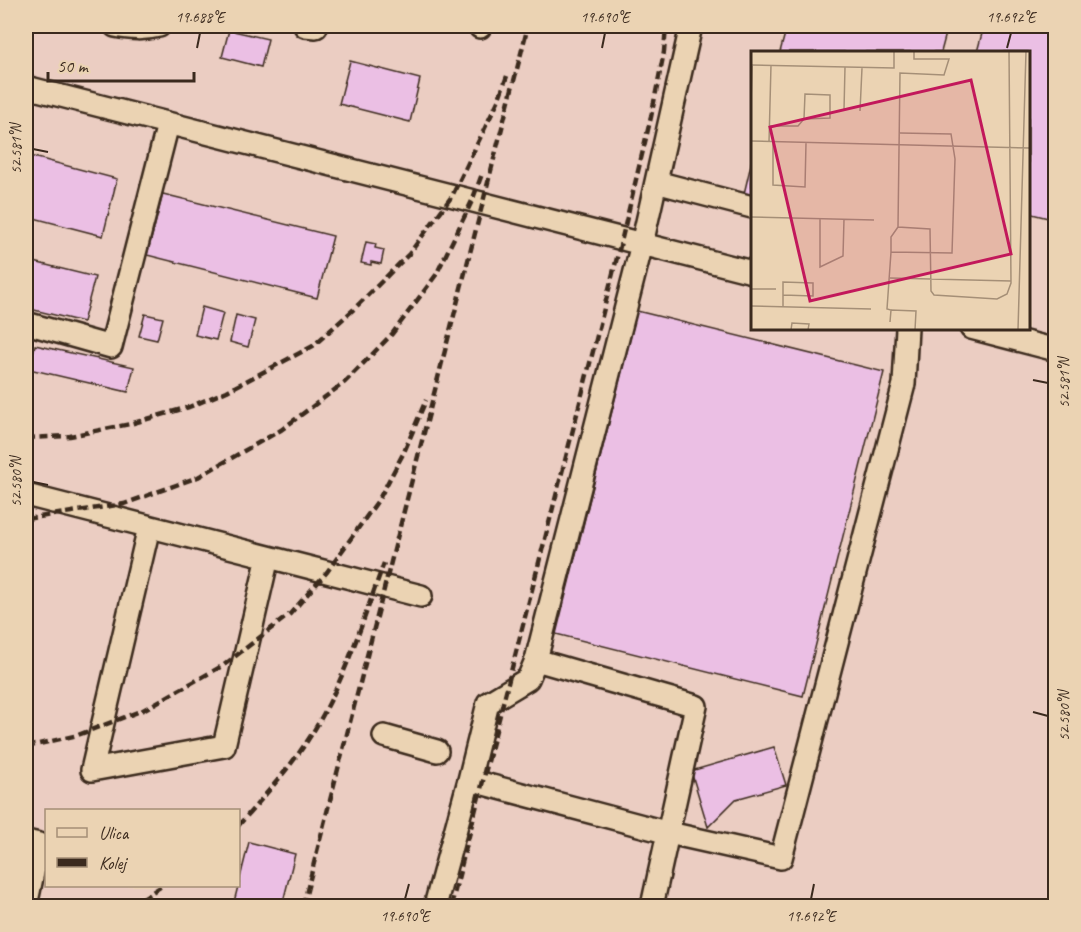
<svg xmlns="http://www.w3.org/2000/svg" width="1081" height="932" font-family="Caveat,sans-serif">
<rect width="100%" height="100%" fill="#ebd3b3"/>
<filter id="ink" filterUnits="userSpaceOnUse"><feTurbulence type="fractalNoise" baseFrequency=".0167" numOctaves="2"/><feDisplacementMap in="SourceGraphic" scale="12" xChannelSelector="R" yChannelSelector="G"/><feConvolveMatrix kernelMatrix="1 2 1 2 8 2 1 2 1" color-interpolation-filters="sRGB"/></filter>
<g filter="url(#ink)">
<path fill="#ebcdc2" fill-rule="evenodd" d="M 26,26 L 1055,26 L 1055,906 L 26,906 ZM 752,52 L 1028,52 L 1028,328 L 752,328 ZM 46,810 L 238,810 L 238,886 L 46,886 Z"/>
<path fill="#ebbfe4" stroke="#3b2a1e" stroke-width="1.5" d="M 787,26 L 948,26 L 941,52 L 780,52 Z
M 984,26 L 1056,26 L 1056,220 L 1028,213 L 1028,52 L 977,52 Z
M 229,30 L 268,39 L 261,67 L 222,57 Z
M 350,61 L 420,79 L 410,122 L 339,104 Z
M 26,155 L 117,179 L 103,236 L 26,216 Z
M 752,160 L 752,200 L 743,198 Z
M 163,194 L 333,236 L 317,298 L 147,255 Z
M 366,242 L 376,244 L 375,248 L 384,250 L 381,264 L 371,262 L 371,265 L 361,263 Z
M 26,260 L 95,277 L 83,322 L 26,308 Z
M 202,307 L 223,313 L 216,340 L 195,335 Z
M 637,311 L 884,372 L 803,696 L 556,634 Z
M 145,314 L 163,318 L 157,340 L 139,336 Z
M 236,315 L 255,320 L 248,347 L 230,342 Z
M 35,345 L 134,367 L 128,392 L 29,369 Z
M 774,747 L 786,785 L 736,799 L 708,827 L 691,771 Z
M 249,842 L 295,854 L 282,906 L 233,906 Z"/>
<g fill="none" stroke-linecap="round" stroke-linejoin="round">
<g stroke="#3b2a1e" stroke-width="26">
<path id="minor" d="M 115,26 C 131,29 143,30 159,26
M 305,26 L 316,27 L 316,26
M 480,27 L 480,26
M 26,87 L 752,272
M 656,182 L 752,207
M 26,323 L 111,347 L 168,124
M 971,328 L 1056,350
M 26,495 L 421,596
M 149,527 L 92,770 L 224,746 L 268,557
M 384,736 L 437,751
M 469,780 L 488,703 L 528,679 L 536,660
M 26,841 L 39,844 L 26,906
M 435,906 L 469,780 L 669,833 L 781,858 L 904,384 L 907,328
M 652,906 L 696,706 L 536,660 L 642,244 L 691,26"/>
</g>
<use href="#minor" stroke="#ebd3b3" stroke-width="21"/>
<path stroke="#3b2a1e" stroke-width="4.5" stroke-dasharray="9 4.5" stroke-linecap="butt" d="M 26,438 L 70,436 L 130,424 L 189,407 L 227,391 L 313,346 L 354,309 L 409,254 L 452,196 L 498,101 L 507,76
M 26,519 L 124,504 L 198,477 L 281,430 L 345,382 L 392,334 L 436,275 L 472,201 L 482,174
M 26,747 L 78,735 L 143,710 L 224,665 L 290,614 L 327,572 L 379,499 L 404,452 L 426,400
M 238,826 C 264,796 292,766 313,732 C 345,680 363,620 384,563
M 130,906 L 162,886
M 303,906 L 528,26
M 451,906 L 622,238 L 651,117 L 664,52 L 666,26"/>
</g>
</g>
<path fill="none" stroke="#3b2a1e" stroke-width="2" d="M 197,48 L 200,33M 602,48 L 605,33M 1007,48 L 1011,33M 33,149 L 48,152M 1033,380 L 1048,383M 33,482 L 48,485M 1033,712 L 1048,716M 405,899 L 409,884M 811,899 L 814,884"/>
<g transform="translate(751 51)">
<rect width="279" height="279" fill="#ebd3b3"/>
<path fill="none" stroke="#a58f77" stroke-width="1.5" d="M 163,0 L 163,8 L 198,8 L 193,24 L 149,22 L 147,176 L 179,178 L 180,240 L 183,244 L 246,248 L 256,243 L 260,232 L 258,0M 0,14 L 143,17 L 143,0M 0,53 L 1,14M 93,59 L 94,16M 109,60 L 111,17M 19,75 L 47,75 L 53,68 L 54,43 L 79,44 L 79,67 L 53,68M 0,90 L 279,97M 18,91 L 20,14M 22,91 L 22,134 L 54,136 L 55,92M 0,166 L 123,169M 69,168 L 69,216 L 92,205 L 93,168M 140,201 L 140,186 L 147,176M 139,227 L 260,230M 0,238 L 25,238M 0,255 L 120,258M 32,256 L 32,231 L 62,232 L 62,245 L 32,244M 140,259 L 165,260 L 164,279M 139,271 L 140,259 L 136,258 L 140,201 L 201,202 L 204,108 L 200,83 L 149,82M 40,279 L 41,272 L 58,273 L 57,279M 267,279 L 275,0"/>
<path fill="#c2185b" fill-opacity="0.15" stroke="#c2185b" stroke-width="3" d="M 220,29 L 260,203 L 59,250 L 19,76 Z"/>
<rect width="279" height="279" fill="none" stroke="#3b2a1e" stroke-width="3"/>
</g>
<rect width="1081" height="932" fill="none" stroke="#ebd3b3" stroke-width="66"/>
<rect x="45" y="809" width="195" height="78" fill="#ebd3b3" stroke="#a58f77" stroke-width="1.5"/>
<rect x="57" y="828" width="30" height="9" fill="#ebd3b3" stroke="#a58f77" stroke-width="1.5"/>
<text x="99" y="839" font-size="18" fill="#3b2a1e">Ulica</text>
<rect x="57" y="858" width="30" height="9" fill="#3b2a1e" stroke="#a58f77" stroke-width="1.5"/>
<text x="99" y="869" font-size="18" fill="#3b2a1e">Kolej</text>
<path d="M48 72v9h146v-9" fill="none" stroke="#3b2a1e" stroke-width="3"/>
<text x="57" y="72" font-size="18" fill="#3b2a1e" stroke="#ebd3b3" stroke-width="4.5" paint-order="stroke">50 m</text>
<rect x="33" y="33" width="1015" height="866" fill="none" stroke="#3b2a1e" stroke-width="2"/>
<g font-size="15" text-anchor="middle" fill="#3b2a1e">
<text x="200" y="22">19.688°E</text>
<text x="605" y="22">19.690°E</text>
<text x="1011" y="22">19.692°E</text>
<text transform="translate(16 149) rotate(-90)" y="5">52.581°N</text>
<text transform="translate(1064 383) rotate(-90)" y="5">52.581°N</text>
<text transform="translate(16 482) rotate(-90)" y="5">52.580°N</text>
<text transform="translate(1064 716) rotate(-90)" y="5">52.580°N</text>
<text x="405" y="921">19.690°E</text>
<text x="811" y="921">19.692°E</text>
</g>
</svg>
